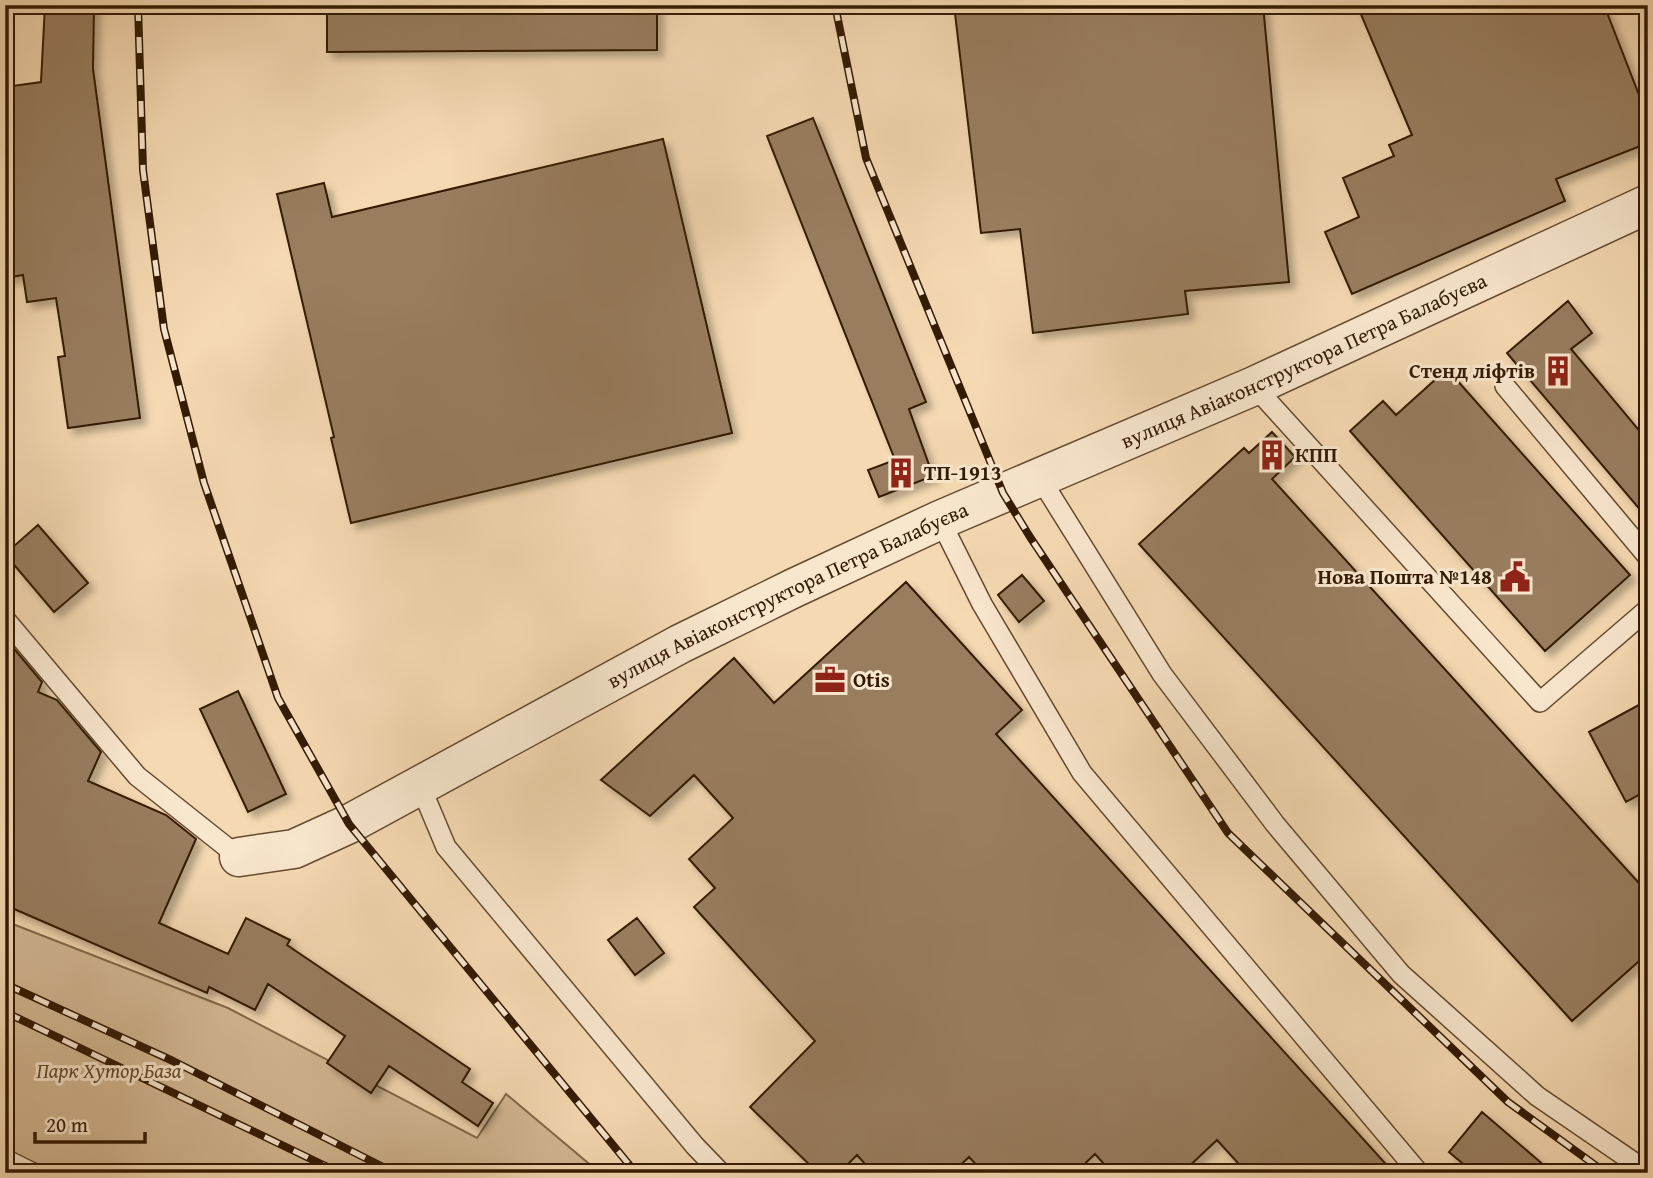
<svg xmlns="http://www.w3.org/2000/svg" width="1653" height="1178" font-family="'Gentium Book Plus',serif">
<defs>
<filter id="shadow"><feDropShadow dx="6" dy="6" stdDeviation="3.5" flood-color="#0004"/></filter>
</defs>
<rect width="100%" height="100%" fill="#f5d9b2"/>
<filter id="stains"><feTurbulence type="fractalNoise" baseFrequency=".00286" numOctaves="4"/><feColorMatrix values="0 0 0 0 .2 0 0 0 0 .09 0 0 0 0 .02 0 0 0 .5 -.17"/></filter>
<radialGradient id="worn" r=".72"><stop offset=".6" stop-color="#630" stop-opacity="0"/><stop offset="1" stop-color="#630" stop-opacity=".3"/></radialGradient>
<path fill="#d4b994" stroke="#846a4c" stroke-width="2" d="M 5,921 L 228,1008 L 477,1138 L 506,1094 L 600,1173 L 5,1173 Z"/>
<path fill="#987d5e" stroke="#341a03" stroke-width="2" filter="url(#shadow)" d="M 45,5 L 94,5 L 93,69 L 140,418 L 68,428 L 58,357 L 65,356 L 56,298 L 27,302 L 23,275 L 5,278 L 5,87 L 41,82 Z
M 327,5 L 657,5 L 657,50 L 327,52 Z
M 954,5 L 1263,5 L 1289,282 L 1185,291 L 1188,314 L 1033,333 L 1020,229 L 981,233 Z
M 1357,5 L 1604,5 L 1648,118 L 1648,143 L 1556,179 L 1565,201 L 1352,294 L 1325,232 L 1359,217 L 1343,178 L 1394,156 L 1389,145 L 1412,135 Z
M 813,118 L 926,402 L 909,409 L 933,476 L 879,497 L 868,470 L 895,460 L 767,136 Z
M 663,139 L 732,433 L 351,523 L 331,438 L 334,437 L 277,194 L 324,183 L 332,217 Z
M 1568,301 L 1592,333 L 1571,349 L 1648,441 L 1648,519 L 1507,353 Z
M 1447,369 L 1630,575 L 1545,651 L 1350,431 L 1383,401 L 1396,415 Z
M 1272,432 L 1295,457 L 1272,479 L 1648,893 L 1648,953 L 1572,1021 L 1139,544 L 1244,448 L 1249,453 Z
M 38,525 L 88,583 L 54,612 L 5,554 Z
M 1022,575 L 1044,601 L 1019,622 L 998,595 Z
M 906,582 L 1022,710 L 996,734 L 1394,1173 L 1247,1173 L 1217,1140 L 1182,1173 L 1112,1173 L 1095,1154 L 1075,1173 L 984,1173 L 969,1157 L 952,1173 L 873,1173 L 857,1155 L 839,1173 L 818,1173 L 750,1107 L 815,1041 L 694,907 L 715,888 L 689,859 L 733,818 L 694,775 L 650,816 L 601,780 L 734,658 L 774,703 Z
M 5,638 L 42,682 L 38,692 L 57,700 L 101,752 L 88,781 L 166,815 L 196,839 L 159,923 L 228,954 L 246,918 L 290,940 L 287,945 L 470,1069 L 462,1082 L 493,1103 L 478,1126 L 389,1066 L 371,1093 L 327,1063 L 345,1036 L 268,984 L 255,1010 L 209,987 L 207,993 L 5,905 Z
M 238,691 L 286,794 L 248,812 L 200,709 Z
M 1648,700 L 1648,790 L 1626,802 L 1589,732 Z
M 637,918 L 664,953 L 635,975 L 608,940 Z
M 1482,1112 L 1553,1173 L 1474,1173 L 1449,1152 Z"/>
<g fill="none" stroke-linecap="round" stroke-linejoin="round">
<g stroke="#644a2f" stroke-width="22">
<path id="lane" d="M 1254,386 L 1540,702 L 1648,609
M 1505,386 L 1648,557
M 1040,478 L 1162,674 L 1275,824 L 1401,974 L 1537,1096 L 1648,1172
M 940,520 L 982,604 L 1082,773 L 1419,1173
M 5,619 L 137,776 L 239,857
M 420,785 L 446,847 L 695,1146 L 721,1173
M 5,1159 L 33,1173"/>
</g>
<g stroke="#644a2f" stroke-width="41">
<g id="street">
<path id="s1" d="M 239,857 L 294,849 L 349,824 L 680,644 L 794,588 L 940,520 L 1254,386 L 1648,204"/>
</g>
</g>
<use href="#lane" stroke="#f8e6cd" stroke-width="19"/>
<use href="#street" stroke="#f8e6cd" stroke-width="38"/>
<g stroke="#341a03" stroke-width="8">
<path id="rail" d="M 138,5 L 143,170 L 164,329 L 204,483 L 278,698 L 349,824 L 636,1173
M 835,5 L 866,158 L 1003,493 L 1030,537 L 1228,833 L 1508,1102 L 1606,1173
M 5,984 L 173,1061 L 395,1173
M 5,1012 L 340,1173"/>
</g>
<use href="#rail" stroke="#f8e6cd" stroke-width="5" stroke-dasharray="16" stroke-linecap="butt"/>
</g>
<defs>
<g id="building-bare" transform="scale(2.415)"><path d="M-4-6H4V6H1V3H-1V6H-4ZM-2.5-4.3h1.7v1.8h-1.7ZM.8-4.3h1.7v1.8H.8ZM-2.5-1h1.7V.8h-1.7ZM.8-1h1.7V.8H.8Z" fill="#8f2418" stroke="#f8e6cd" stroke-width="2.5" paint-order="stroke"/></g>
<g id="civic-bare" transform="scale(2.415)"><path d="M-.6-6.5H3V-4.5H.6V-3L4-1V1h2V6H-6V1h2V-1L-.6-3ZM-1.2 2.5V6h2.4V2.5Z" fill="#8f2418" stroke="#f8e6cd" stroke-width="2.5" paint-order="stroke"/></g>
<g id="office-bare" transform="scale(2.415)"><path d="M-6-3h4V-5.5h4V-3h4V5H-6ZM-1-4.5V-3h2v-1.5ZM-6 0V1H6V0Z" fill="#8f2418" stroke="#f8e6cd" stroke-width="2.5" paint-order="stroke"/></g>
</defs>
<g fill-rule="evenodd">
<use href="#building-bare" x="1558" y="371"/>
<use href="#building-bare" x="1272" y="455"/>
<use href="#building-bare" x="901" y="473"/>
<use href="#civic-bare" x="1515" y="577"/>
<use href="#office-bare" x="830" y="680"/>
</g>
<g text-anchor="middle" stroke-width="6" stroke-linejoin="round" paint-order="stroke">
<g font-size="21" fill="#341a03" stroke="#f8e6cd">
<text dy="7" stroke="none"><textPath href="#s1" startOffset="1178">вулиця Авіаконструктора Петра Балабуєва</textPath></text>
<text dy="7" stroke="none"><textPath href="#s1" startOffset="611">вулиця Авіаконструктора Петра Балабуєва</textPath></text>
</g>
<g font-size="21" font-weight="bold" fill="#341a03" stroke="#f8e6cd" text-anchor="start">
<text x="1535" y="378" text-anchor="end">Стенд ліфтів</text>
<text x="1295" y="462">КПП</text>
<text x="924" y="480">ТП-1913</text>
<text x="1492" y="584" text-anchor="end">Нова Пошта №148</text>
<text x="853" y="687">Otis</text>
</g>
<g font-size="21" font-style="italic" fill="#644a2e" stroke="#f8e6cd">
<text x="109" y="1078">Парк Хутор База</text>
</g>
</g>
<rect width="1653" height="1178" fill="none" stroke="#f5d9b2" stroke-width="28"/>
<rect x="7" y="7" width="1639" height="1164" fill="none" stroke="#341a03" stroke-width="3.5"/>
<rect x="14" y="14" width="1625" height="1150" fill="none" stroke="#341a03" stroke-width="2"/>
<path d="M35 1132v10h110v-10" fill="none" stroke="#341a03" stroke-width="3.5"/>
<text x="46" y="1132" font-size="21" fill="#341a03" stroke="#f8e6cd" stroke-width="5" paint-order="stroke">20 m</text>
<rect width="100%" height="100%" filter="url(#stains)"/>
<rect width="100%" height="100%" fill="url(#worn)"/>
</svg>
